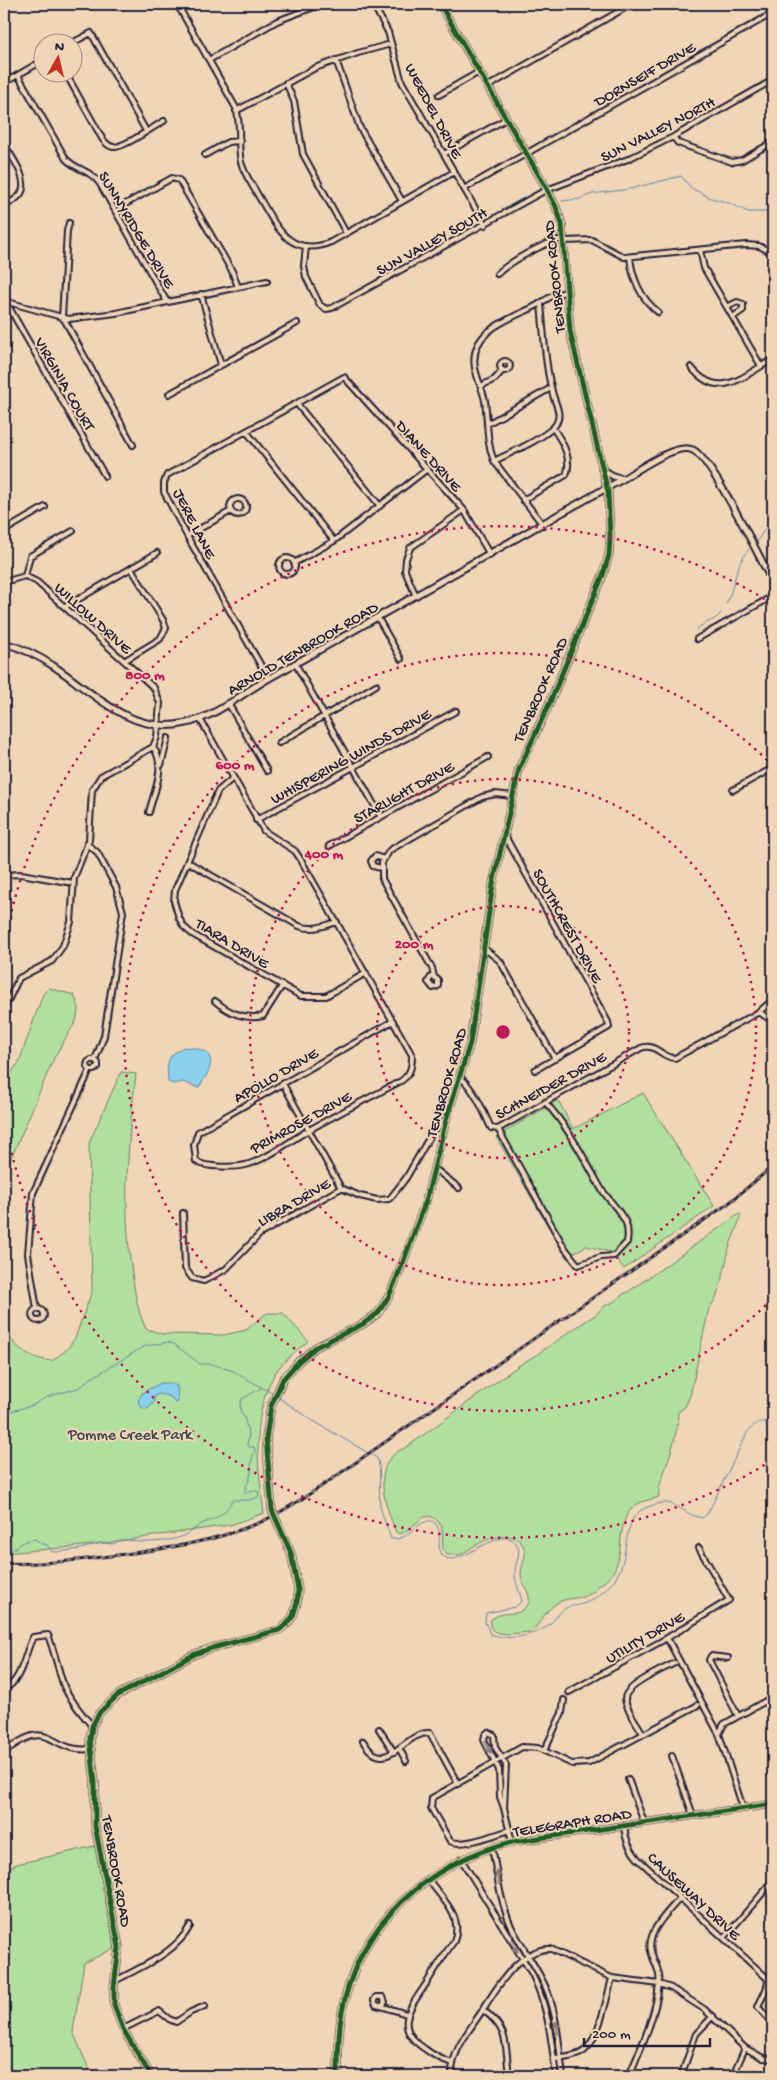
<svg xmlns="http://www.w3.org/2000/svg" width="777" height="2080" font-family="'Gochi Hand',sans-serif">
<rect width="100%" height="100%" fill="#f1d5b7"/>
<filter id="ink" filterUnits="userSpaceOnUse"><feTurbulence type="fractalNoise" baseFrequency=".02" numOctaves="2"/><feDisplacementMap in="SourceGraphic" scale="10" xChannelSelector="R" yChannelSelector="G"/><feConvolveMatrix kernelMatrix="1 2 1 2 8 2 1 2 1" color-interpolation-filters="sRGB"/></filter>
<g filter="url(#ink)">
<path fill="#b1df9e" stroke="#6a806c" d="M 49,988 L 74,995 L 79,1008 L 76,1021 L 55,1056 L 4,1175 L 4,1083 L 19,1062 L 43,994 Z
M 121,1072 L 136,1074 C 128,1140 122,1207 132,1273 C 135,1293 137,1310 146,1329 L 163,1334 L 224,1335 L 246,1330 L 267,1313 L 283,1313 L 308,1341 C 298,1350 278,1365 273,1377 C 251,1417 258,1469 264,1513 L 230,1525 L 84,1546 L 4,1553 L 4,1326 C 12,1347 30,1359 52,1361 L 67,1349 L 75,1338 L 92,1291 L 89,1143 Z
M 643,1093 L 714,1206 L 624,1269 L 611,1252 L 586,1246 L 566,1257 L 496,1137 L 558,1100 L 573,1129 Z
M 739,1214 L 741,1215 C 738,1225 734,1235 730,1245 C 726,1260 720,1299 709,1308 L 690,1396 L 685,1407 L 678,1412 C 678,1438 667,1462 660,1485 C 658,1488 659,1493 659,1497 C 651,1500 639,1501 633,1507 C 611,1527 632,1571 597,1586 L 597,1589 C 583,1602 571,1595 557,1603 C 545,1610 541,1623 531,1632 C 521,1632 489,1640 490,1623 C 490,1620 492,1618 495,1617 C 509,1609 517,1620 529,1603 C 531,1591 521,1585 521,1574 C 521,1566 526,1559 525,1551 C 520,1528 490,1537 476,1545 C 470,1548 465,1553 459,1555 C 456,1555 451,1555 447,1555 L 443,1549 L 442,1527 C 426,1501 416,1530 399,1534 L 396,1532 C 387,1509 371,1470 397,1452 C 402,1449 407,1447 411,1444 L 518,1366 C 545,1351 569,1331 595,1315 C 599,1312 601,1308 606,1305 C 608,1304 611,1304 613,1302 C 619,1299 621,1294 628,1292 Z
M 95,1846 L 115,1948 L 84,1963 L 73,2032 L 92,2076 L 4,2076 L 4,1870 L 17,1864 Z"/>
<path fill="#8acfec" stroke="#608aa5" d="M 183,1047 C 218,1048 216,1065 198,1088 L 183,1082 L 173,1084 L 168,1082 C 168,1073 165,1061 173,1054 C 176,1051 180,1050 183,1047 Z
M 161,1383 L 169,1383 L 177,1386 L 178,1402 L 175,1403 L 171,1397 L 159,1394 L 154,1396 L 154,1402 L 148,1409 L 142,1408 L 138,1401 L 143,1392 Z"/>
<g fill="none" stroke-linecap="round" stroke-linejoin="round">
<path stroke="#608aa5" stroke-width="1" d="M 562,201 L 579,199 L 592,194 L 630,189 L 681,176 L 691,188 L 711,198 L 729,203 L 748,212 L 773,212
M 756,543 L 767,526 L 773,512
M 726,604 C 735,587 735,564 749,549
M 696,630 C 703,622 715,622 721,613
M 278,1397 L 315,1422 L 377,1458 C 382,1468 378,1492 380,1505 C 382,1516 388,1528 391,1539 C 395,1539 399,1539 403,1537 C 412,1532 431,1510 438,1528 C 441,1537 437,1546 441,1555 C 444,1557 448,1559 452,1559 C 465,1560 509,1521 518,1547 C 521,1555 514,1566 515,1574 C 515,1582 520,1592 522,1601 L 515,1607 L 486,1613 L 485,1622 L 490,1634 C 509,1641 534,1637 551,1623 C 555,1619 559,1613 564,1609 C 568,1606 576,1606 582,1604 C 595,1601 610,1587 617,1576 C 630,1555 621,1519 645,1508 C 677,1494 677,1513 702,1518 L 708,1513 L 747,1433 C 755,1423 761,1418 773,1425
M 4,1413 L 31,1406 L 47,1397 L 81,1387 L 85,1382 L 145,1346 L 168,1342 L 174,1344 L 200,1364 L 212,1364 L 233,1371 L 275,1395
M 4,1552 C 16,1551 19,1540 36,1539 L 41,1544 L 46,1544 L 52,1552 L 56,1552 L 81,1549 L 100,1543 L 114,1544 C 121,1536 134,1542 143,1542 C 155,1542 172,1541 183,1536 C 191,1533 197,1525 206,1522 C 217,1518 227,1512 232,1500 L 251,1500 L 258,1497 L 259,1492 L 252,1490 L 247,1493 L 245,1492 C 245,1486 247,1485 249,1480 C 253,1470 249,1462 255,1451 L 254,1447 L 249,1447 L 247,1444 L 249,1435 L 244,1417 L 241,1413 L 240,1404 L 242,1399 L 261,1388"/>
<g stroke="#22223b" stroke-width="8">
<path id="street" d="M 177,4 L 236,108 C 242,129 237,144 241,162 C 244,174 253,186 259,197 C 276,226 290,259 331,242 L 454,172
M 373,4 L 388,32 L 402,82 L 485,225
M 180,10 L 191,4
M 72,43 L 91,33 L 146,131
M 209,60 L 277,21 L 322,4
M 336,60 L 360,128 L 402,201
M 65,72 L 103,140 C 106,143 108,146 113,147 C 124,148 153,127 164,121
M 18,75 L 66,159 C 76,170 91,170 100,184 L 167,302
M 4,83 L 42,61
M 286,83 L 294,101 L 303,154 L 346,233
M 487,87 L 632,4
M 439,95 L 479,72
M 236,111 L 315,68 L 358,53 L 391,44
M 673,137 L 678,143 L 732,162 L 742,160 L 773,142
M 4,144 C 11,156 31,181 20,195 C 16,200 9,203 4,206
M 444,154 L 506,119
M 205,155 L 228,142 L 240,141
M 464,189 L 773,13
M 118,215 L 118,211 L 122,206 L 172,178 L 179,180 L 232,271 L 238,287
M 564,241 L 592,240 L 624,257 L 746,245 L 759,246 L 773,253
M 306,246 L 304,266 L 306,277 L 320,305 L 326,309 L 332,308 L 544,191 L 628,159 L 673,137 L 773,80
M 700,250 L 704,268 L 761,366
M 630,257 C 632,278 641,299 658,312
M 497,274 C 511,261 546,241 564,239
M 201,294 L 221,365
M 4,301 L 69,319 L 116,313 L 267,281
M 6,302 L 105,476
M 727,307 L 737,302 L 743,304 L 743,310 L 733,317
M 62,318 L 67,231 L 69,223
M 64,319 L 133,445
M500 366a5 5 0 1 1 10 0a5 5 0 1 1-10 0Z
M 691,367 C 719,402 743,376 773,359
M 481,386 L 495,379 L 503,370
M 169,394 L 297,323
M 297,404 L 380,506
M 487,424 L 551,388
M 246,431 L 334,541
M 494,461 C 508,454 548,437 556,424 C 562,415 556,405 553,395 C 545,366 544,334 541,304
M230 507a8 8 0 1 1 16 0a8 8 0 1 1-16 0Z
M 523,500 L 566,475 C 573,459 562,441 553,428
M 543,525 L 494,461 C 486,442 488,421 485,401 C 483,390 477,379 475,368 C 469,333 504,321 530,309 C 545,302 549,294 567,292
M 4,531 L 45,507
M 187,536 L 231,511
M279 566a8 8 0 1 1 16 0a8 8 0 1 1-16 0Z
M 294,563 L 334,541 L 426,470
M 25,576 L 30,556 L 73,531
M 4,582 L 25,576 L 37,582 L 154,688 L 160,703 L 157,737 L 153,747 L 101,776 L 92,790 L 89,840 L 74,878 L 71,922 L 63,946 L 52,961 L 19,978 L 4,1009
M 416,596 L 405,571 L 406,559 L 410,548 L 464,510
M 65,607 L 157,553
M 378,618 L 401,659
M 697,639 L 773,596
M 124,661 L 160,639 L 166,628 L 163,620 L 131,568
M 295,663 L 381,817
M 268,678 L 187,536 L 164,492 L 164,483 L 167,475 L 344,377 L 464,510 L 490,555
M 228,703 L 267,771
M 200,719 L 264,831 L 295,851 L 301,860 L 412,1055 C 412,1066 411,1074 401,1081 C 371,1097 339,1113 309,1130 C 289,1141 271,1157 249,1164 C 238,1168 204,1168 196,1161 L 194,1145 L 198,1132 L 393,1021
M 279,743 L 376,685
M 161,765 L 168,738
M 233,778 L 218,791 L 175,890 L 174,901 L 179,918 L 184,927 L 192,934 L 301,996 L 326,996 L 366,973
M 733,790 L 773,768
M 149,812 C 154,792 167,766 153,747
M 256,820 L 456,711
M 505,836 L 608,1022 L 609,1027 L 535,1070
M 87,844 L 97,852 L 116,887 L 123,912 L 104,1036 L 95,1060 L 98,1063 L 98,1067 L 94,1070 L 90,1070
M 329,846 L 488,757
M 188,862 L 299,926 C 313,931 323,926 337,922
M 381,868 L 373,866 L 371,861 L 375,856 L 384,859
M 4,875 L 21,874 L 73,883
M 485,949 L 500,961 L 555,1059
M 434,977 L 431,977 L 428,982 L 433,988 L 438,986 L 438,980 L 434,977 L 432,968 L 382,879 L 382,862 L 390,850 L 482,797 L 495,794 L 513,796
M 215,1001 C 229,1013 245,1020 263,1016 L 282,986
M 759,1012 L 768,1018 L 773,1019
M 460,1077 C 475,1090 483,1110 491,1128 L 498,1129 L 641,1048 C 656,1042 661,1058 675,1058 L 759,1012 L 768,1004 L 773,1004
M 283,1084 L 341,1188 L 360,1196 L 377,1200 L 389,1199 L 392,1196 L 406,1178 L 433,1131 L 439,1124 L 446,1120
M 498,1129 L 564,1247 L 578,1265 L 601,1257 L 614,1256 L 627,1242 C 628,1236 628,1229 626,1223 C 619,1209 607,1199 599,1185 C 583,1156 568,1127 545,1102
M 435,1169 L 459,1188
M 183,1213 L 185,1268 L 192,1278 L 204,1281 L 226,1269 L 260,1234 L 341,1188
M 37,1309 L 28,1254 L 33,1193 L 90,1070 L 87,1066 L 88,1062 L 91,1060 L 95,1060
M32 1315a6 6 0 1 1 12 0a6 6 0 1 1-12 0Z
M 667,1638 L 719,1734 L 743,1808
M 728,1658 L 711,1656 L 709,1660 L 738,1716
M 4,1689 C 22,1682 24,1654 33,1637 L 48,1635 C 54,1651 58,1668 63,1684 C 69,1699 82,1714 92,1726
M 569,1692 L 667,1638 L 729,1600 L 699,1548
M 379,1729 L 394,1752
M 643,1734 C 638,1724 626,1710 625,1699 C 624,1686 665,1668 675,1663
M 719,1734 L 724,1724 L 773,1697
M 363,1741 C 386,1780 404,1731 430,1733 L 458,1784
M 399,1748 L 406,1761
M 544,1751 L 562,1713 L 564,1700
M 4,1753 C 51,1713 48,1754 91,1749
M 672,1756 L 693,1815
M 628,1779 L 644,1822
M 504,1808 L 506,1765 L 495,1747 L 494,1735 L 488,1732 L 485,1735 L 484,1740 L 499,1770 L 500,1797 L 504,1808 L 512,1842
M 624,1825 C 625,1839 629,1848 638,1859 L 768,1979 C 769,1989 761,1998 758,2007 L 773,2024
M 510,1830 C 497,1834 461,1848 450,1841 L 431,1808 L 432,1798 L 522,1747 L 538,1748 L 572,1764 L 589,1763 L 698,1705
M 492,1847 C 497,1874 500,1901 511,1926 C 522,1949 539,1969 548,1993 C 558,2020 559,2048 563,2076
M 461,1859 L 532,1974 C 549,2009 551,2039 556,2076
M 428,1879 C 441,1898 464,1916 454,1941 C 444,1955 435,1970 426,1984 C 409,2009 393,2028 425,2049 C 434,2056 442,2060 453,2063
M 724,1938 L 773,1881
M 115,1981 C 142,1966 175,1954 190,1926
M 383,2005 L 385,2002 L 383,1997 L 376,1997 L 374,2000 L 376,2005 C 386,2007 396,2011 407,2014
M 483,2010 C 510,2030 505,2045 509,2076
M 123,2029 L 159,2011 L 169,2019 L 176,2022 L 191,2012 L 205,2006
M 554,2059 C 564,2058 576,2057 584,2051 C 599,2039 607,1997 612,1978
M 452,2076 C 451,2051 469,2031 482,2011 C 496,1989 520,1947 551,1949 L 612,1978 L 659,1984 L 671,1988 L 704,2009 L 745,2048 L 763,2058 L 773,2059
M 629,2076 C 641,2048 656,2015 659,1984 C 661,1971 654,1963 651,1951 C 646,1932 669,1911 680,1898
M 681,2076 L 696,2034 L 713,2016
M 733,2076 L 745,2048"/>
</g>
<g stroke="#22223b" stroke-width="9">
<path id="secondary" d="M 602,469 L 613,476 L 623,479
M 4,643 C 22,648 39,656 55,667 C 92,692 127,730 175,725 C 211,722 240,694 271,677 C 388,612 504,544 621,480 C 637,471 676,442 693,450 C 712,459 761,560 773,583
M 151,2076 L 123,2029 L 114,2005 L 114,1987 L 119,1947 L 95,1826 L 95,1783 L 90,1740 L 92,1726 L 100,1712 L 118,1695 L 195,1654 L 212,1648 L 279,1630 L 287,1624 L 293,1616 L 297,1603 L 298,1590 L 291,1553 L 272,1510 L 266,1438 L 271,1406 L 283,1379 L 299,1361 L 316,1347 L 363,1324 L 378,1313 L 389,1296 L 402,1265 L 426,1201 L 446,1120 L 470,1043 L 493,884 L 519,769 L 550,702 L 603,575 L 609,555 L 610,536 L 608,492 L 570,331 L 562,224 L 556,207 L 547,189 L 440,4"/>
</g>
<g stroke="#22223b" stroke-width="9">
<path id="primary" d="M 338,2076 C 338,2055 338,2033 342,2012 C 358,1924 428,1863 512,1842 L 773,1804"/>
</g>
<use href="#street" stroke="#f1d5b7" stroke-width="4"/>
<use href="#secondary" stroke="#f1d5b7" stroke-width="5"/>
<use href="#primary" stroke="#fcdcac" stroke-width="5.5"/>
<g stroke="#22223b" stroke-width="3">
<path id="rail" d="M 4,1563 C 42,1565 80,1560 118,1555 C 165,1549 212,1542 256,1524 C 278,1515 298,1501 319,1488 L 729,1203 L 773,1166"/>
</g>
<use href="#rail" stroke="#f1d5b7" stroke-width="1" stroke-dasharray="4" stroke-linecap="butt"/>
<g stroke="#f1d5b7" stroke-width="8">
<path id="cycleway" d="M 151,2076 L 123,2029 L 114,2005 L 114,1987 L 119,1947 L 95,1826 L 95,1783 L 90,1740 L 92,1726 L 100,1712 L 118,1695 L 195,1654 L 212,1648 L 279,1630 L 287,1624 L 293,1616 L 297,1603 L 298,1590 L 291,1553 L 272,1510 L 266,1438 L 271,1406 L 283,1379 L 299,1361 L 316,1347 L 363,1324 L 378,1313 L 389,1296 L 402,1265 L 426,1201 L 446,1120 L 470,1043 L 493,884 L 519,769 L 550,702 L 603,575 L 609,555 L 610,536 L 608,492 L 570,331 L 562,224 L 556,207 L 547,189 L 440,4
M 338,2076 C 338,2055 338,2033 342,2012 C 358,1924 428,1863 512,1842 L 773,1804"/>
</g>
<use href="#cycleway" stroke="#1b5e20" stroke-width="5"/>
</g>
<defs><path id="oneway-solid" d="M-6-.8H1V-3.2L6.5 0L1 3.2V.8H-6Z" transform="scale(1.25)"/></defs>
<g fill="#8a7c79">
<use href="#oneway-solid" transform="translate(488 1747) rotate(63)"/>
<use href="#oneway-solid" transform="translate(498 1878) rotate(-100)"/>
<use href="#oneway-solid" transform="translate(514 1946) rotate(58)"/>
<use href="#oneway-solid" transform="translate(557 2028) rotate(-98)"/>
</g>
</g>
<g fill="none" stroke="#c2185b" stroke-width="2.5" stroke-dasharray="2.5 5">
<circle cx="503" cy="1032" r="126"/>
<circle cx="503" cy="1032" r="253"/>
<path d="M771 1300A379 379 0 1 1 771 764"/>
<path d="M771 1461A506 506 0 0 1 4 1116M4 948A506 506 0 0 1 771 603"/>
</g>
<g text-anchor="middle" stroke-width="4" stroke-linejoin="round" paint-order="stroke">
<g font-size="16" fill="#22223b" stroke="#f1d5b7">
<text transform="translate(644 73) rotate(-30)" y="6">DORNSEIF DRIVE</text>
<text transform="translate(435 110) rotate(62)" y="6">WEEDEL DRIVE</text>
<text transform="translate(657 128) rotate(-27)" y="6">SUN VALLEY NORTH</text>
<text transform="translate(138 229) rotate(59)" y="6">SUNNYRIDGE DRIVE</text>
<text transform="translate(431 240) rotate(-29)" y="6">SUN VALLEY SOUTH</text>
<text transform="translate(553 277) rotate(-96)" y="6">TENBROOK ROAD</text>
<text transform="translate(66 383) rotate(60)" y="6">VIRGINIA COURT</text>
<text transform="translate(430 455) rotate(48)" y="6">DIANE DRIVE</text>
<text transform="translate(196 523) rotate(63)" y="6">JERE LANE</text>
<text transform="translate(94 617) rotate(42)" y="6">WILLOW DRIVE</text>
<text transform="translate(302 647) rotate(-30)" y="6">ARNOLD TENBROOK ROAD</text>
<text transform="translate(539 689) rotate(-66)" y="6">TENBROOK ROAD</text>
<text transform="translate(350 755) rotate(-29)" y="6">WHISPERING WINDS DRIVE</text>
<text transform="translate(403 791) rotate(-29)" y="6">STARLIGHT DRIVE</text>
<text transform="translate(569 925) rotate(61)" y="6">SOUTHCREST DRIVE</text>
<text transform="translate(233 942) rotate(31)" y="6">TIARA DRIVE</text>
<text transform="translate(275 1074) rotate(-30)" y="6">APOLLO DRIVE</text>
<text transform="translate(445 1082) rotate(-74)" y="6">TENBROOK ROAD</text>
<text transform="translate(550 1084) rotate(-29)" y="6">SCHNEIDER DRIVE</text>
<text transform="translate(300 1121) rotate(-29)" y="6">PRIMROSE DRIVE</text>
<text transform="translate(293 1201) rotate(-30)" y="6">LIBRA DRIVE</text>
<text transform="translate(644 1636) rotate(-30)" y="6">UTILITY DRIVE</text>
<text transform="translate(572 1821) rotate(-9)" y="6">TELEGRAPH ROAD</text>
<text transform="translate(118 1871) rotate(80)" y="6">TENBROOK ROAD</text>
<text transform="translate(695 1895) rotate(43)" y="6">CAUSEWAY DRIVE</text>
</g>
<g font-size="16" fill="#3f484f" stroke="#f1d5b7">
<text x="130" y="1439">Pomme Creek Park</text>
</g>
</g>
<circle cx="503" cy="1032" r="8" fill="#c2185b" stroke="#f1d5b7" stroke-width="2.5"/>
<g font-size="15" text-anchor="middle" font-weight="bold" fill="#c2185b" stroke="#f1d5b7" stroke-width="4" stroke-linejoin="round" paint-order="stroke">
<text x="145" y="679">800 m</text>
<text x="235" y="769">600 m</text>
<text x="324" y="858">400 m</text>
<text x="414" y="948">200 m</text>
</g>
<rect width="777" height="2080" fill="none" stroke="#f1d5b7" stroke-width="20"/>
<rect x="10" y="10" width="757" height="2060" fill="none" stroke="#22223b" stroke-width="2" filter="url(#ink)"/>
<g transform="translate(58 58) rotate(8)"><circle r="24" fill="#f1d5b7" stroke="#9e8d85"/>
<path d="M0-4L9 19L0 12L-9 19Z" fill="#c8321e"/>
<text y="-8" font-size="14" font-weight="bold" text-anchor="middle" fill="#22223b">N</text>
</g>
<path d="M584 2038v8h126v-8" fill="none" stroke="#22223b" stroke-width="2.5"/>
<text x="592" y="2038" font-size="15" fill="#22223b" stroke="#f1d5b7" stroke-width="4" paint-order="stroke">200 m</text>
</svg>
